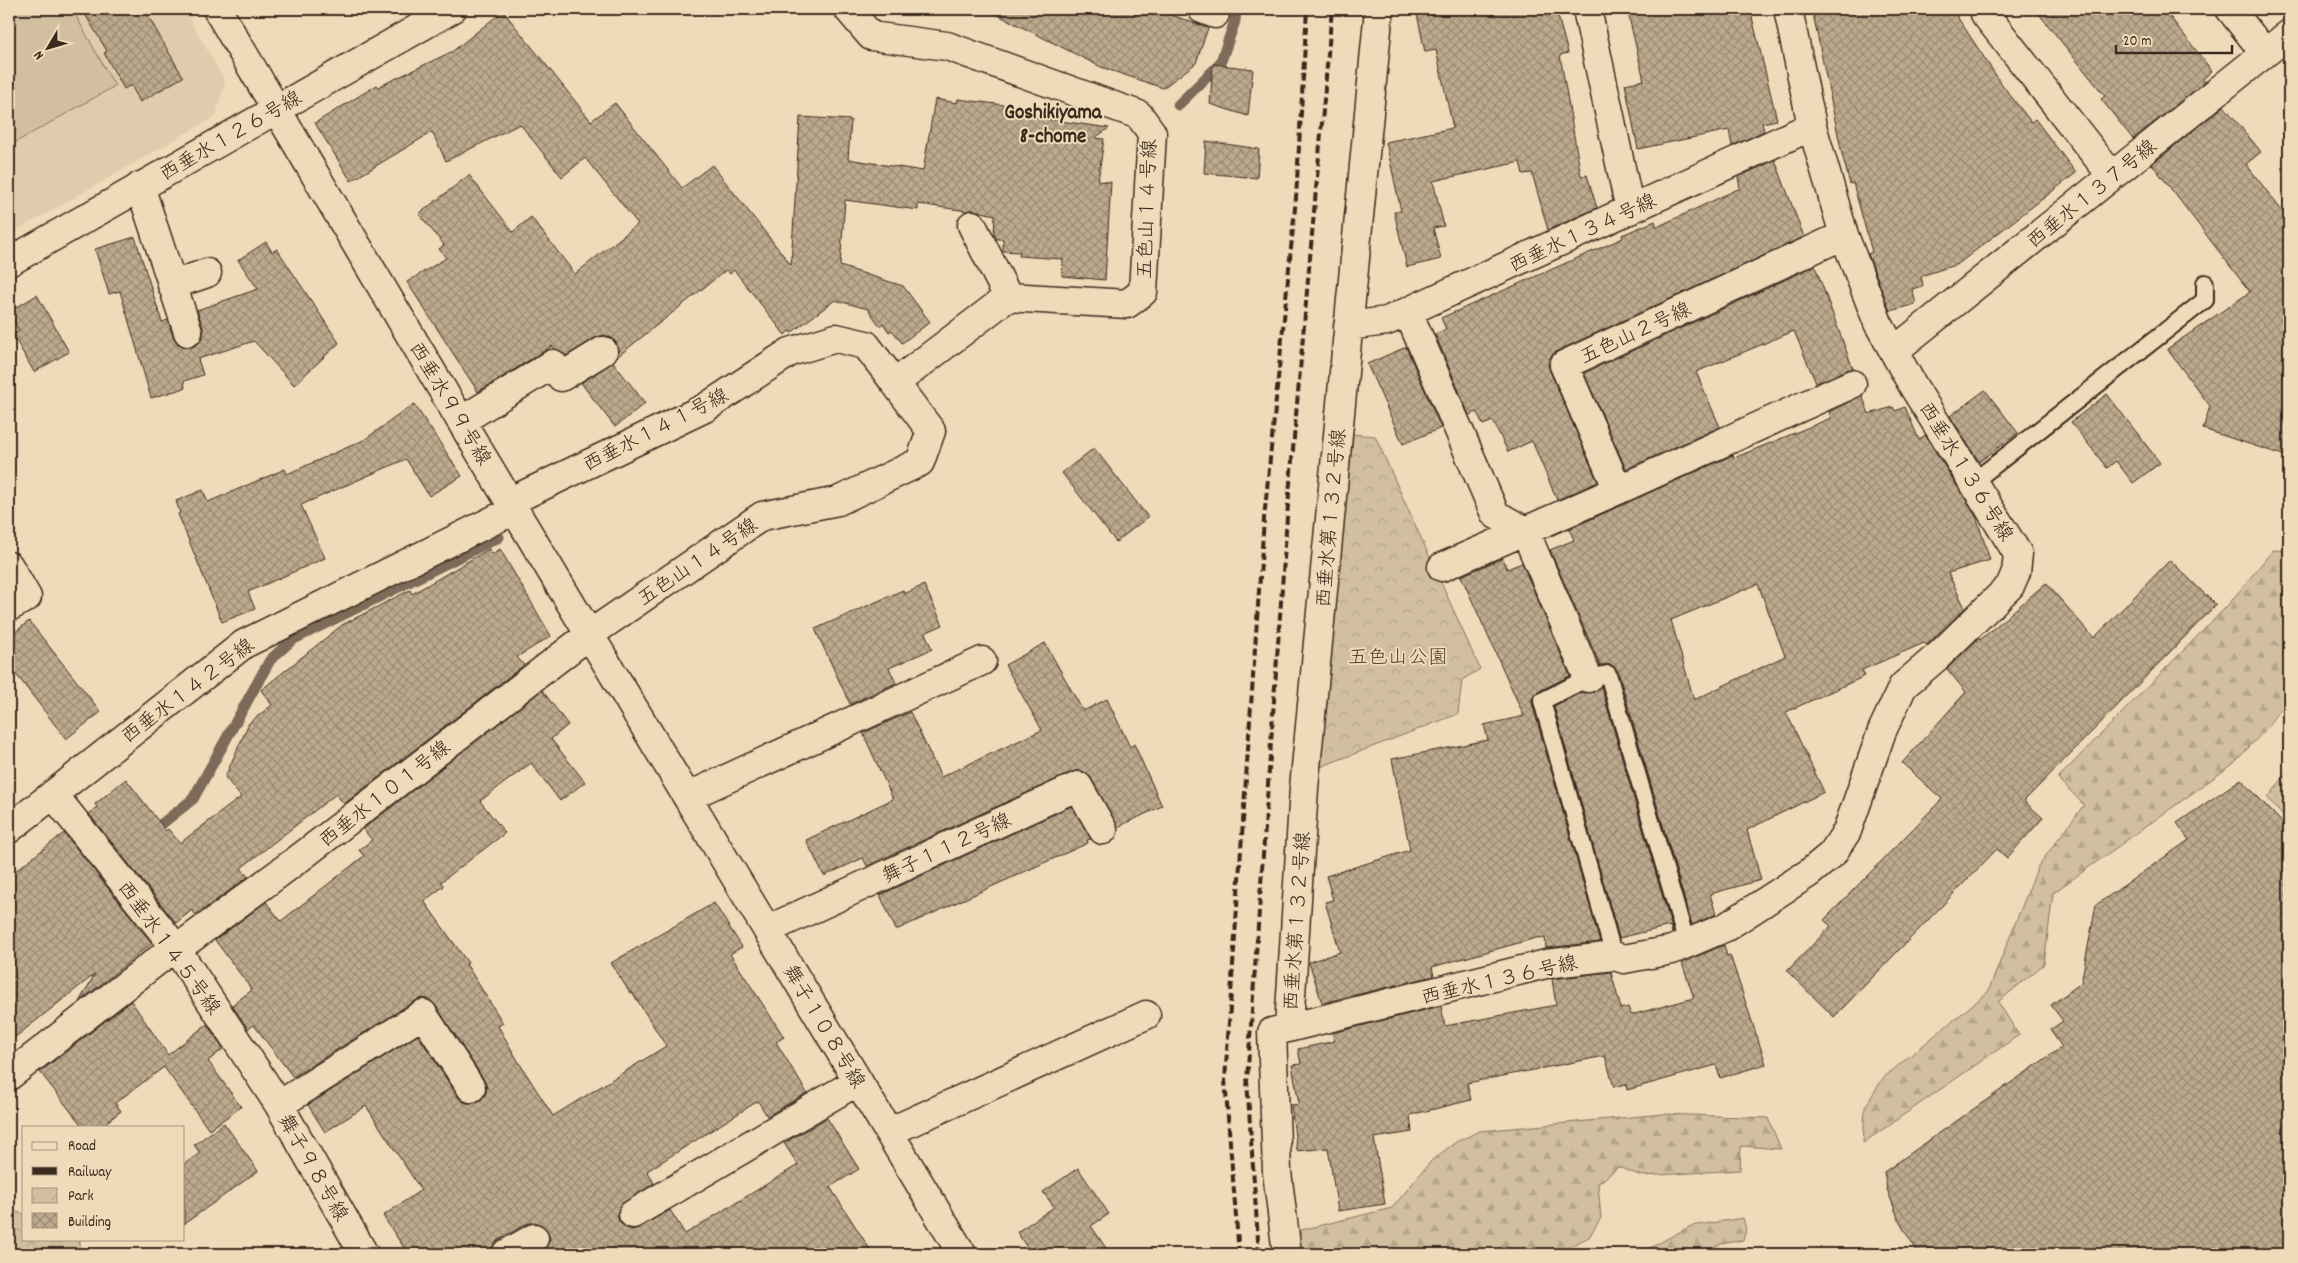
<svg xmlns="http://www.w3.org/2000/svg" width="2298" height="1263" font-family="Dekko,'Klee One',sans-serif">
<defs>
<pattern id="grass-dots" width="8" height="8" patternUnits="userSpaceOnUse" patternTransform="scale(1.25)"><rect width="8" height="8" fill="#d1bfa0"/><path d="M2 2h.1M6 6h.1" fill="none" stroke="#b4a489" stroke-width="1.8" stroke-linecap="round"/></pattern>
<pattern id="forest-firs" width="22" height="20" patternUnits="userSpaceOnUse" patternTransform="scale(1.25)"><rect width="22" height="20" fill="#d1bfa0"/><path d="M5 1l3.5 6h-7zM16 11l3.5 6h-7z" fill="#b4a489"/></pattern>
<pattern id="park-crowns" width="20" height="18" patternUnits="userSpaceOnUse" patternTransform="scale(1.25)"><rect width="20" height="18" fill="#d1bfa0"/><path d="M2 6a3 3 0 1 1 6 0M12 15a3 3 0 1 1 6 0" fill="none" stroke="#b4a489"/></pattern>
<pattern id="building-cross-hatch" width="8" height="8" patternUnits="userSpaceOnUse" patternTransform="scale(1.25)"><rect width="8" height="8" fill="#bdaa8e"/><path d="M0 0l8 8M0 8l8-8" fill="none" stroke="#9b8b73"/></pattern>
</defs>
<rect width="100%" height="100%" fill="#efdbb9"/>
<filter id="ink" filterUnits="userSpaceOnUse"><feTurbulence type="fractalNoise" baseFrequency=".02" numOctaves="2"/><feDisplacementMap in="SourceGraphic" scale="10" xChannelSelector="R" yChannelSelector="G"/><feConvolveMatrix kernelMatrix="1 2 1 2 8 2 1 2 1" color-interpolation-filters="sRGB"/></filter>
<g filter="url(#ink)">
<path fill="#e0ccac" d="M 9,9 L 184,9 L 225,81 L 216,116 L 9,235 Z"/>
<path fill="url(#grass-dots)" stroke="#86745f" d="M 2289,770 L 2289,822 L 2268,798 Z"/>
<path fill="url(#forest-firs)" stroke="#86745f" d="M 2273,550 L 2289,551 L 2289,698 L 2267,728 L 2233,764 L 2053,893 L 2044,964 L 1998,1002 L 2019,1035 L 1863,1143 L 1865,1107 L 1883,1078 L 1988,992 L 2038,866 L 2084,805 L 2058,778 L 2228,605 Z
M 1663,1114 L 1768,1118 L 1781,1149 L 1741,1146 L 1740,1170 L 1642,1176 L 1618,1167 L 1598,1184 L 1601,1218 L 1589,1237 L 1554,1254 L 1302,1254 L 1297,1231 L 1392,1208 L 1432,1160 L 1456,1142 L 1480,1131 Z
M 1743,1218 L 1746,1230 L 1743,1240 L 1721,1244 L 1698,1254 L 1646,1254 L 1646,1250 L 1691,1226 Z"/>
<path fill="url(#park-crowns)" stroke="#86745f" d="M 1351,434 L 1375,436 L 1480,669 L 1462,680 L 1458,714 L 1320,767 Z
M 9,1210 L 24,1214 L 24,1239 L 80,1239 L 80,1254 L 9,1254 Z"/>
<path fill="#d1bfa0" stroke="#86745f" d="M 9,9 L 72,9 L 115,86 L 9,146 Z"/>
<g fill="none" stroke-linecap="round" stroke-linejoin="round">
<path stroke="#7e6b58" stroke-width="11" d="M 1178,105 L 1220,64 L 1235,21 L 1236,9
M 149,834 L 193,799 L 270,660 L 292,640 L 499,537"/>
</g>
<path fill="url(#building-cross-hatch)" stroke="#3b2a1e" fill-rule="evenodd" d="M 82,9 L 144,9 L 183,77 L 140,102 L 131,85 L 124,89 L 104,53 L 107,51 Z
M 986,9 L 1155,9 L 1208,28 L 1196,63 L 1163,88 L 1101,67 Z
M 1416,9 L 1556,9 L 1568,53 L 1560,55 L 1581,176 L 1587,175 L 1597,208 L 1548,230 L 1532,173 L 1523,174 L 1520,162 L 1433,181 L 1444,226 L 1433,228 L 1441,259 L 1407,267 L 1394,212 L 1401,211 L 1386,142 L 1453,128 L 1436,50 L 1425,52 Z
M 1627,9 L 1750,9 L 1777,120 L 1762,123 L 1764,131 L 1732,146 L 1729,130 L 1638,149 L 1625,84 L 1644,80 Z
M 1812,9 L 1952,9 L 2003,86 L 2031,122 L 2035,119 L 2076,173 L 1958,264 L 1921,276 L 1923,286 L 1912,289 L 1916,304 L 1890,311 L 1868,254 L 1872,252 L 1853,183 L 1850,184 L 1842,154 Z
M 2035,9 L 2164,9 L 2212,71 L 2203,79 L 2205,82 L 2133,139 L 2101,99 L 2105,96 Z
M 503,11 L 591,121 L 615,103 L 682,188 L 712,165 L 791,265 L 800,117 L 851,120 L 848,159 L 923,171 L 935,99 L 957,103 L 958,99 L 1034,109 L 1033,117 L 1109,128 L 1095,138 L 1104,139 L 1098,181 L 1111,182 L 1105,280 L 1062,276 L 1063,259 L 1019,256 L 1020,252 L 1003,251 L 1003,239 L 996,239 L 994,234 L 995,215 L 973,210 L 967,211 L 918,204 L 918,210 L 845,200 L 840,266 L 903,286 L 930,322 L 902,343 L 892,330 L 889,332 L 883,323 L 880,326 L 868,309 L 835,300 L 791,333 L 789,331 L 785,335 L 734,270 L 730,274 L 726,270 L 617,357 L 619,350 L 616,342 L 610,337 L 603,335 L 595,338 L 566,356 L 552,346 L 478,392 L 407,282 L 446,258 L 439,249 L 444,245 L 419,214 L 469,175 L 513,232 L 531,217 L 575,274 L 638,224 L 585,158 L 562,177 L 520,124 L 446,161 L 432,132 L 351,181 L 315,123 L 377,85 L 378,87 L 453,51 Z
M 1213,64 L 1253,69 L 1248,116 L 1210,104 Z
M 2224,106 L 2261,152 L 2246,164 L 2289,220 L 2289,457 L 2203,429 L 2210,406 L 2167,349 L 2250,292 L 2152,164 Z
M 1206,141 L 1259,149 L 1257,178 L 1204,173 Z
M 1775,160 L 1804,237 L 1557,351 L 1551,356 L 1548,364 L 1550,371 L 1598,482 L 1557,500 L 1532,441 L 1508,452 L 1493,421 L 1483,425 L 1477,412 L 1469,415 L 1435,334 L 1446,329 L 1441,318 L 1623,238 L 1622,235 L 1655,221 L 1657,227 L 1740,188 L 1738,177 Z
M 135,237 L 162,322 L 168,320 L 173,337 L 178,344 L 185,347 L 192,347 L 200,342 L 203,335 L 203,328 L 197,310 L 258,289 L 238,260 L 266,242 L 272,252 L 277,249 L 339,343 L 294,385 L 254,341 L 198,359 L 203,375 L 184,381 L 185,388 L 151,398 L 120,291 L 109,294 L 95,249 Z
M 1815,266 L 1853,369 L 1816,383 L 1794,331 L 1696,372 L 1720,427 L 1626,469 L 1584,373 Z
M 37,295 L 69,352 L 34,372 L 13,335 L 19,331 L 9,312 Z
M 1406,347 L 1441,428 L 1403,444 L 1367,364 Z
M 613,362 L 645,403 L 615,427 L 581,383 Z
M 1985,390 L 2018,433 L 1979,462 L 1950,416 Z
M 2107,394 L 2160,463 L 2133,483 L 2116,461 L 2107,468 L 2071,422 Z
M 1862,395 L 1869,414 L 1893,407 L 1895,411 L 1905,407 L 1919,440 L 1925,435 L 1976,516 L 1990,560 L 1948,573 L 1965,608 L 1927,645 L 1924,643 L 1862,670 L 1865,676 L 1786,712 L 1824,792 L 1747,830 L 1761,880 L 1710,894 L 1716,914 L 1692,925 L 1618,671 L 1611,665 L 1600,665 L 1550,550 L 1574,540 L 1569,529 L 1733,455 L 1734,458 L 1831,418 L 1829,412 ZM 1758,584 L 1785,656 L 1694,700 L 1671,620 Z
M 414,404 L 462,476 L 429,496 L 406,459 L 301,505 L 325,558 L 248,592 L 255,609 L 222,622 L 178,514 L 180,513 L 176,501 L 203,490 L 208,502 L 285,469 L 287,474 L 364,440 Z
M 1094,448 L 1148,517 L 1116,542 L 1062,473 Z
M 489,549 L 492,554 L 500,549 L 551,636 L 517,657 L 524,665 L 344,804 L 336,794 L 241,868 L 248,877 L 196,915 L 192,910 L 176,923 L 89,814 L 97,807 L 95,804 L 126,779 L 166,831 L 168,829 L 180,843 L 241,797 L 225,777 L 249,723 L 272,705 L 261,690 L 342,625 L 410,590 L 412,594 Z
M 1503,558 L 1507,569 L 1522,563 L 1570,676 L 1537,692 L 1532,699 L 1532,703 L 1600,942 L 1546,948 L 1545,938 L 1540,939 L 1540,937 L 1432,967 L 1434,976 L 1322,1003 L 1309,962 L 1340,952 L 1325,902 L 1333,900 L 1326,876 L 1410,850 L 1392,759 L 1488,740 L 1484,725 L 1524,716 L 1461,576 Z
M 2170,560 L 2216,605 L 2024,801 L 2043,818 L 2007,858 L 1997,849 L 1834,1017 L 1787,971 L 1831,926 L 1824,920 L 1942,799 L 1902,763 L 1966,692 L 1947,669 L 1979,638 L 1980,640 L 2046,583 L 2094,638 Z
M 924,585 L 943,625 L 925,633 L 932,649 L 889,668 L 896,683 L 850,704 L 815,629 L 903,590 L 904,594 Z
M 29,621 L 101,712 L 66,739 L 9,665 L 9,637 Z
M 1045,643 L 1083,711 L 1107,699 L 1130,747 L 1134,744 L 1162,806 L 1118,827 L 1091,778 L 1087,773 L 1079,770 L 1072,772 L 867,866 L 863,858 L 824,876 L 806,840 L 893,799 L 863,733 L 910,712 L 941,777 L 1042,730 L 1005,665 Z
M 1601,686 L 1673,932 L 1672,933 L 1670,926 L 1619,938 L 1554,706 L 1582,692 L 1594,692 Z
M 542,690 L 568,725 L 551,739 L 585,782 L 560,801 L 531,763 L 480,801 L 505,833 L 441,882 L 444,886 L 424,901 L 468,963 L 466,964 L 503,1023 L 498,1026 L 518,1061 L 553,1116 L 666,1046 L 632,992 L 630,993 L 611,963 L 714,903 L 742,947 L 730,954 L 784,1037 L 776,1042 L 807,1093 L 767,1116 L 758,1101 L 647,1171 L 654,1183 L 620,1206 L 617,1214 L 619,1222 L 626,1228 L 634,1230 L 670,1210 L 685,1234 L 798,1165 L 784,1143 L 827,1118 L 859,1169 L 830,1187 L 873,1254 L 537,1254 L 547,1246 L 550,1238 L 547,1230 L 542,1225 L 535,1222 L 526,1224 L 498,1240 L 492,1247 L 490,1254 L 408,1254 L 383,1216 L 421,1190 L 366,1106 L 325,1132 L 308,1105 L 418,1035 L 458,1097 L 464,1102 L 471,1104 L 480,1101 L 485,1095 L 487,1088 L 484,1080 L 436,1006 L 430,1000 L 422,998 L 415,1001 L 293,1077 L 254,1025 L 248,1029 L 232,1005 L 252,990 L 215,940 L 266,902 L 281,921 L 364,856 L 359,850 L 372,840 L 363,829 Z
M 2241,779 L 2289,830 L 2289,1254 L 1919,1254 L 1900,1223 L 1887,1189 L 1884,1172 L 2062,1047 L 2050,1030 L 2063,1021 L 2051,1005 L 2081,983 L 2096,905 L 2189,840 L 2177,823 Z
M 1072,806 L 1091,839 L 1087,840 L 1088,843 L 896,930 L 880,895 Z
M 64,833 L 152,943 L 79,1002 L 95,974 L 9,1042 L 9,876 Z
M 1724,945 L 1727,956 L 1730,955 L 1766,1064 L 1720,1078 L 1716,1065 L 1627,1090 L 1626,1084 L 1614,1087 L 1605,1056 L 1467,1083 L 1471,1100 L 1410,1115 L 1412,1132 L 1374,1138 L 1385,1204 L 1338,1211 L 1328,1148 L 1297,1151 L 1291,1105 L 1299,1104 L 1292,1065 L 1301,1064 L 1298,1049 L 1335,1041 L 1332,1033 L 1441,1006 L 1445,1026 L 1556,1005 L 1552,979 L 1611,972 L 1621,1009 L 1628,1007 L 1631,1015 L 1694,998 L 1682,963 Z
M 131,1001 L 168,1055 L 207,1024 L 223,1049 L 208,1061 L 241,1107 L 209,1130 L 164,1067 L 115,1103 L 121,1111 L 100,1127 L 83,1127 L 40,1072 Z
M 224,1123 L 258,1171 L 184,1224 L 184,1164 L 200,1153 L 194,1145 Z
M 1078,1168 L 1109,1214 L 1091,1226 L 1110,1254 L 1031,1254 L 1017,1232 L 1054,1207 L 1043,1192 Z"/>
<g fill="none" stroke-linecap="round" stroke-linejoin="round">
<g stroke="#3b2a1e" stroke-width="20">
<path id="lane" d="M 1973,482 L 2205,300 L 2205,283
M 1614,956 L 1542,701 L 1588,678 L 1608,674 L 1687,944"/>
</g>
<g stroke="#3b2a1e" stroke-width="31">
<path id="street" d="M 217,9 L 461,421 L 962,1254
M 1202,9 L 1215,14
M 1587,9 L 1630,210
M 1984,9 L 1985,14 L 2112,176
M 2230,9 L 2265,53
M 140,186 L 188,332
M 972,225 L 1008,297
M 1844,235 L 1564,365 L 1618,490 L 1852,384
M 172,285 L 207,273
M 1408,312 L 1495,514 L 1525,531 L 1618,490
M 1348,326 L 1387,321 L 1812,126
M 1894,351 L 2289,34
M 461,421 L 553,364 L 561,377 L 603,351
M 511,501 L 705,408 L 790,352 L 836,338 L 866,345 L 895,383
M 9,566 L 27,597 L 9,607
M 1442,567 L 1525,531 L 1588,678
M 53,794 L 175,947 L 279,1105 L 364,1254
M 687,797 L 982,661
M 9,829 L 244,644 L 516,509
M 767,930 L 1078,786 L 1103,830
M 1289,1027 L 1304,788 L 1379,9
M 9,1076 L 175,947 L 189,940 L 301,857 L 590,634 L 762,516 L 838,501 L 920,462 L 931,431 L 895,383 L 1008,297 L 1127,304 L 1143,292 L 1152,133 L 1139,115 L 947,46 L 871,36 L 848,9
M 279,1105 L 423,1014 L 471,1088
M 889,1132 L 1146,1015
M 633,1214 L 858,1081
M 506,1254 L 534,1238
M 1287,1254 L 1277,1172 L 1272,1032 L 1546,964 L 1614,956 L 1624,959 L 1672,950 L 1726,927 L 1809,873 L 1832,854 L 1847,831 L 1882,731 L 1903,686 L 1938,656 L 2010,586 L 2016,572 L 2018,554 L 1913,386 L 1878,323 L 1844,235 L 1812,126 L 1788,9"/>
</g>
<g stroke="#3b2a1e" stroke-width="31">
<path id="secondary" d="M 9,262 L 452,9"/>
</g>
<use href="#lane" stroke="#efdbb9" stroke-width="16"/>
<use href="#street" stroke="#efdbb9" stroke-width="28"/>
<use href="#secondary" stroke="#efdbb9" stroke-width="28"/>
<path stroke="#3b2a1e" stroke-width="4" stroke-dasharray="8 4" stroke-linecap="butt" d="M 1239,1254 L 1225,1080 L 1264,519 L 1296,198 L 1307,9
M 1259,1254 L 1247,1081 L 1287,517 L 1332,9"/>
</g>
</g>
<g text-anchor="middle" stroke-width="4" stroke-linejoin="round" paint-order="stroke">
<g font-size="20" fill="#3b2a1e" stroke="#efdbb9">
<text transform="translate(230 135) rotate(-30)" y="7">西垂水１２６号線</text>
<text transform="translate(2091 193) rotate(-39)" y="7">西垂水１３７号線</text>
<text transform="translate(1146 209) rotate(-88)" y="7">五色山１４号線</text>
<text transform="translate(1582 232) rotate(-25)" y="7">西垂水１３４号線</text>
<text transform="translate(1635 332) rotate(-25)" y="7">五色山２号線</text>
<text transform="translate(451 403) rotate(59)" y="7">西垂水９９号線</text>
<text transform="translate(655 429) rotate(-27)" y="7">西垂水１４１号線</text>
<text transform="translate(1967 471) rotate(58)" y="7">西垂水１３６号線</text>
<text transform="translate(1330 518) rotate(-85)" y="7">西垂水第１３２号線</text>
<text transform="translate(697 561) rotate(-34)" y="7">五色山１４号線</text>
<text transform="translate(187 690) rotate(-37)" y="7">西垂水１４２号線</text>
<text transform="translate(384 793) rotate(-38)" y="7">西垂水１０１号線</text>
<text transform="translate(946 847) rotate(-25)" y="7">舞子１１２号線</text>
<text transform="translate(1296 921) rotate(-86)" y="7">西垂水第１３２号線</text>
<text transform="translate(170 947) rotate(54)" y="7">西垂水１４５号線</text>
<text transform="translate(1499 979) rotate(-13)" y="7">西垂水１３６号線</text>
<text transform="translate(825 1026) rotate(59)" y="7">舞子１０８号線</text>
<text transform="translate(314 1167) rotate(60)" y="7">舞子９８号線</text>
</g>
<g font-size="20" fill="#524032" stroke="#efdbb9">
<text x="1398" y="663">五色山公園</text>
</g>
<g font-size="21" font-weight="bold" fill="#3b2a1e" stroke="#efdbb9">
<text x="1053" y="118">Goshikiyama<tspan x="1053" dy="24">8-chome</tspan></text>
</g>
</g>
<rect width="2298" height="1263" fill="none" stroke="#efdbb9" stroke-width="30"/>
<rect x="15" y="15" width="2268" height="1233" fill="none" stroke="#3b2a1e" stroke-width="2" filter="url(#ink)"/>
<rect x="22" y="1126" width="162" height="115" fill="#efdbb9" stroke="#a7947b"/>
<rect x="32" y="1142" width="25" height="8" fill="#efdbb9" stroke="#a7947b"/>
<text x="68" y="1150" font-size="15" fill="#3b2a1e">Road</text>
<rect x="32" y="1167" width="25" height="8" fill="#3b2a1e" stroke="#a7947b"/>
<text x="68" y="1176" font-size="15" fill="#3b2a1e">Railway</text>
<rect x="32" y="1188" width="25" height="15" fill="url(#park-crowns)" stroke="#a7947b"/>
<text x="68" y="1200" font-size="15" fill="#3b2a1e">Park</text>
<rect x="32" y="1213" width="25" height="15" fill="url(#building-cross-hatch)" stroke="#a7947b"/>
<text x="68" y="1226" font-size="15" fill="#3b2a1e">Building</text>
<g transform="translate(48 48) rotate(232)" stroke="#efdbb9" stroke-width="4" paint-order="stroke">
<path d="M0-4L9 19L0 12L-9 19Z" fill="#3b2a1e"/>
<text y="-8" font-size="14" font-weight="bold" text-anchor="middle" fill="#3b2a1e">N</text>
</g>
<path d="M2116 45v8h116v-8" fill="none" stroke="#3b2a1e" stroke-width="2.5"/>
<text x="2123" y="45" font-size="15" fill="#3b2a1e" stroke="#efdbb9" stroke-width="4" paint-order="stroke">20 m</text>
</svg>
